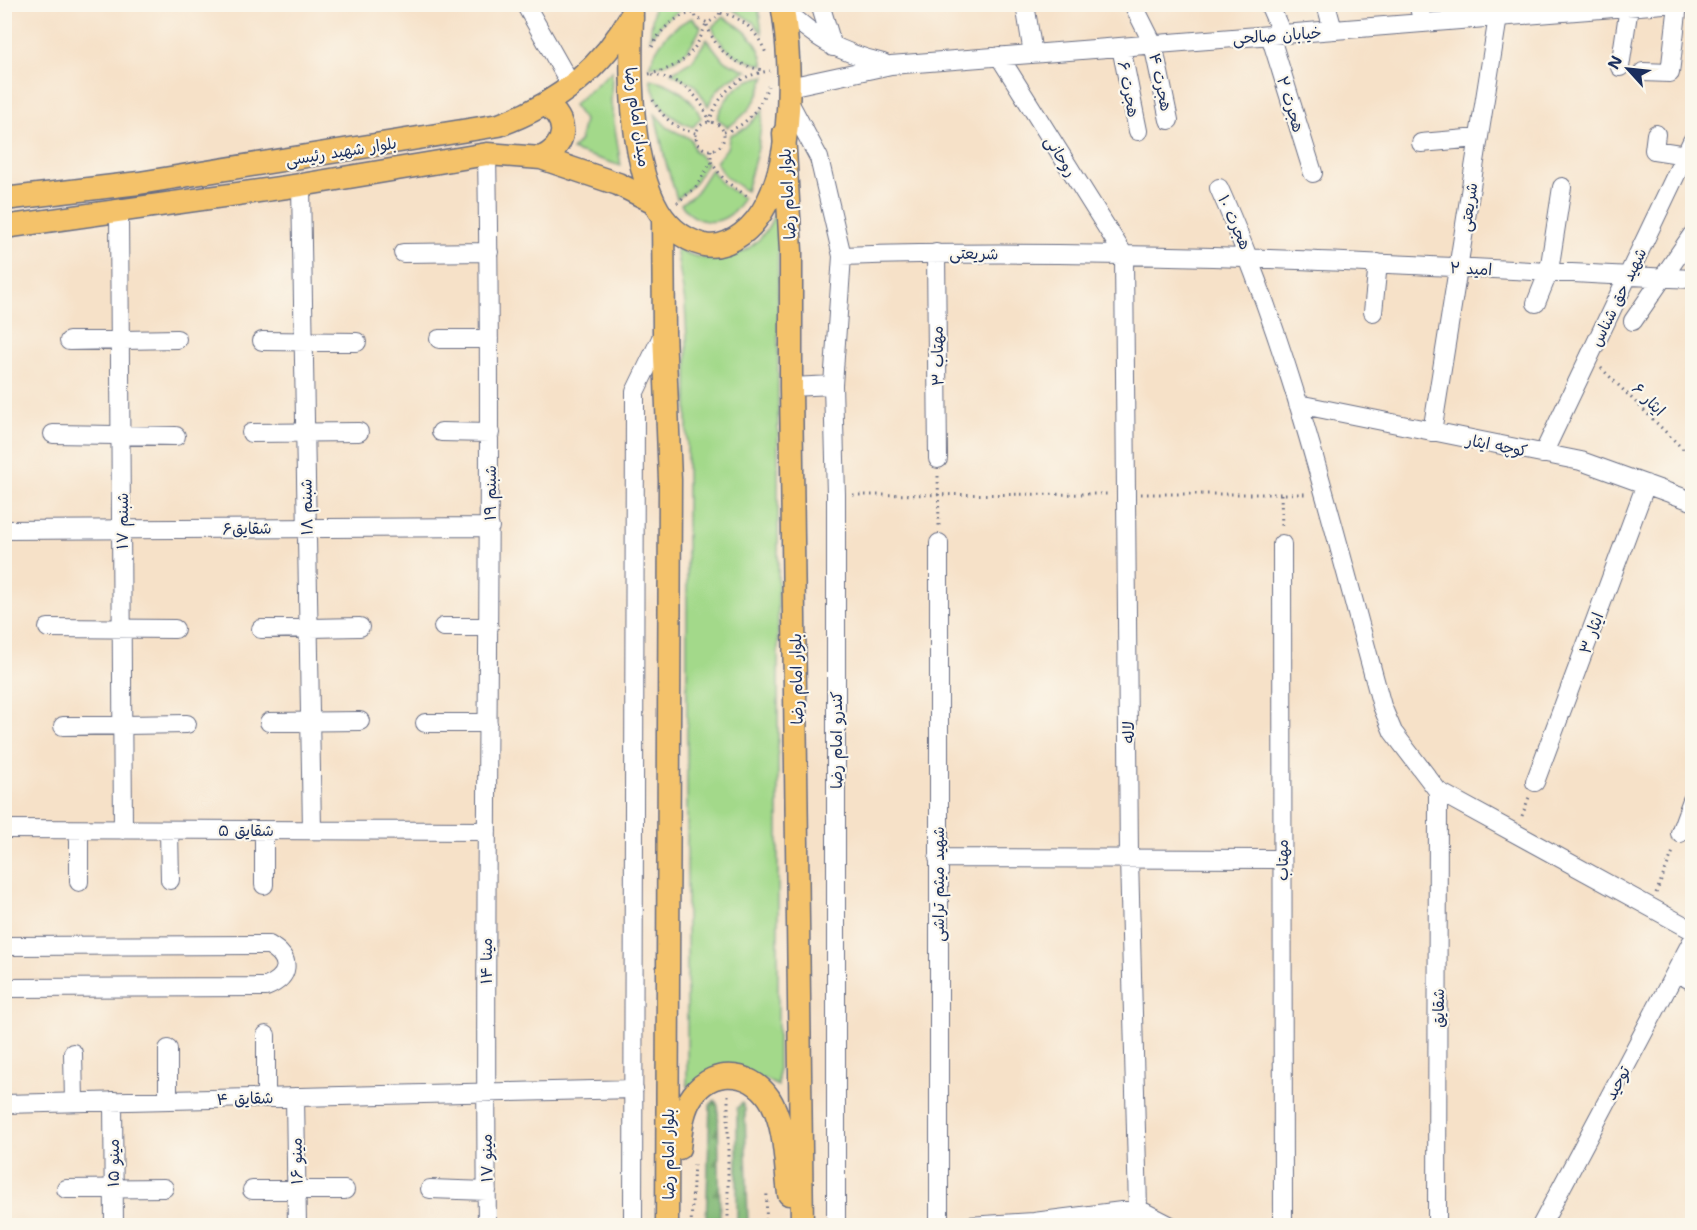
<svg xmlns="http://www.w3.org/2000/svg" width="1697" height="1230" font-family="'Shantell Sans','Playpen Sans Arabic',sans-serif">
<defs>
<pattern id="forest-firs" width="22" height="20" patternUnits="userSpaceOnUse" patternTransform="scale(1.5)"><rect width="22" height="20" fill="#82b976"/><path d="M5 1l3.5 6h-7zM16 11l3.5 6h-7z" fill="#6a9764"/></pattern>
</defs>
<rect width="100%" height="100%" fill="#fbf7ec"/>
<filter id="ink" filterUnits="userSpaceOnUse"><feTurbulence type="fractalNoise" baseFrequency=".0167" numOctaves="2"/><feDisplacementMap in="SourceGraphic" scale="12" xChannelSelector="R" yChannelSelector="G"/><feConvolveMatrix kernelMatrix="1 2 1 2 8 2 1 2 1" color-interpolation-filters="sRGB"/></filter>
<filter id="wash" filterUnits="userSpaceOnUse"><feTurbulence type="fractalNoise" baseFrequency=".008" numOctaves="4" result="noise"/><feDisplacementMap in="SourceGraphic" scale="24" xChannelSelector="R" yChannelSelector="G"/><feGaussianBlur stdDeviation="1.35" result="paint"/><feColorMatrix in="noise" values="0 0 0 0 0 0 0 0 0 0 0 0 0 0 0 0 0 1.4 0 .05"/><feComposite in="paint" operator="in"/></filter>
<g filter="url(#wash)">
<rect width="100%" height="100%" fill="#f6e1c8"/>
<path fill="#a3d98a" stroke="#5f8474" stroke-width="1.5" d="M 654,5 L 688,5 L 664,21 L 650,38 Z
M 726,5 L 758,5 L 762,33 L 753,22 Z
M 723,17 C 745,29 759,40 764,65 C 741,61 721,50 712,27 Z
M 692,18 L 701,27 C 691,51 676,65 649,67 C 657,44 669,28 692,18 Z
M 707,39 L 723,60 L 747,71 C 728,78 716,88 708,106 L 695,85 L 671,73 L 692,61 Z
M 612,71 L 611,103 L 621,166 L 572,150 L 580,140 L 584,120 L 573,105 Z
M 765,76 C 759,99 748,115 727,127 L 717,118 C 726,94 740,80 765,76 Z
M 650,79 C 674,84 692,96 701,118 L 693,127 C 669,119 655,104 650,79 Z
M 763,110 L 758,148 L 746,191 L 725,176 L 716,162 L 727,148 L 730,135 L 746,128 Z
M 655,114 L 668,128 L 691,139 L 694,150 L 707,163 L 694,184 L 677,199 L 666,163 Z
M 711,169 L 722,184 L 743,198 C 730,226 699,230 681,204 L 695,194 Z
M 778,201 L 778,1086 L 765,1079 L 687,1086 L 687,340 L 685,303 L 676,248 C 721,274 768,251 778,201 Z"/>
<path fill="url(#forest-firs)" stroke="#4e746a" stroke-width="1.5" d="M 715,1100 L 718,1106 L 720,1225 L 706,1225 L 710,1105 Z
M 742,1103 L 745,1109 L 748,1226 L 737,1225 L 737,1108 Z"/>
</g>
<g filter="url(#ink)">
<g fill="none" stroke-linecap="round" stroke-linejoin="round">
<g stroke="#686d83" stroke-width="20">
<path id="minor" d="M 525,4 L 572,87
M 820,4 L 833,47
M 1025,4 L 1033,54
M 1133,4 L 1153,44 L 1169,120
M 1269,4 L 1282,34
M 1326,4 L 1333,30
M 1418,4 L 1423,23
M 782,7 C 816,39 838,52 883,63
M 1270,35 L 1313,173
M 1121,47 L 1138,131
M 999,56 L 1124,255 L 1129,858 L 1138,1209
M 1620,67 L 1629,7
M 1643,72 L 1670,73 L 1678,4
M 789,87 L 891,65 L 1664,4
M 788,100 L 819,158 L 842,256 L 833,385 L 836,495 L 836,1226
M 1656,134 L 1654,150 L 1686,155
M 1421,143 L 1478,138
M 487,154 C 493,511 483,868 487,1226
M 301,185 L 312,830
M 1219,188 C 1293,353 1334,532 1382,706 L 1393,732 L 1438,791 L 1692,930
M 119,211 L 123,830
M 403,253 L 489,252
M 936,253 L 938,459
M 842,256 C 1126,247 1409,265 1692,279
M 1536,303 L 1549,271 L 1562,187
M 1373,312 L 1378,263
M 1633,321 L 1692,235
M 439,339 L 489,339
M 69,341 L 177,339
M 262,341 L 357,342
M 791,387 L 833,385
M 1298,404 L 1581,461 L 1692,501
M 441,432 L 490,433
M 1432,432 L 1498,17
M 251,433 L 359,432
M 53,434 L 176,436
M 1543,454 L 1692,141
M 4,530 L 490,527
M 1282,544 L 1283,1226
M 443,627 L 489,627
M 48,628 L 175,629
M 261,629 L 360,627
M 269,722 L 360,721
M 425,723 L 488,723
M 63,726 L 187,724
M 1535,782 L 1646,484
M 4,829 L 487,831
M 169,830 L 170,880
M 1680,833 L 1692,800
M 938,858 L 1282,859
M 79,882 L 79,830
M 264,885 L 264,830
M 4,946 L 269,945 C 293,959 290,977 266,987 L 4,988
M 1676,972 L 1692,981
M 168,1049 L 168,1100
M 73,1053 L 74,1102
M 266,1097 L 266,1035
M 295,1097 L 297,1226
M 113,1101 L 114,1226
M 4,1104 L 634,1089
M 66,1189 L 164,1188
M 430,1189 L 487,1191
M 252,1190 L 345,1190
M 633,1226 L 635,392 L 664,332
M 939,1226 L 939,543
M 968,1226 L 1034,1222 L 1138,1209 L 1171,1226
M 1437,1226 L 1438,791
M 1541,1226 L 1692,941"/>
</g>
<g stroke="#686d83" stroke-width="25">
<path id="major" d="M 632,17 C 630,72 630,151 654,202 C 664,223 681,239 704,245 C 718,248 730,243 742,234 C 797,192 793,66 782,4
M 784,133 L 791,251 L 791,387 L 802,1226
M 541,158 C 568,145 569,120 545,104
M 4,199 L 139,183 L 499,125 C 558,104 602,68 632,14
M 663,218 L 664,332 L 670,480 L 667,1226
M 4,227 L 301,185 L 487,154 L 541,158 L 618,184 L 654,202
M 679,1148 C 681,1131 682,1110 693,1095 C 715,1065 756,1072 772,1103 C 786,1130 785,1165 789,1194"/>
</g>
<path stroke="#686d83" stroke-width="3" stroke-dasharray="1.5 4.5" stroke-linecap="butt" d="M 693,4 L 696,18 L 708,23 L 719,16 L 721,4
M 721,13 C 744,17 759,34 767,56
M 707,25 C 716,52 737,66 764,70
M 652,47 C 660,30 674,16 693,13
M 649,74 C 680,68 697,53 706,23
M 652,75 C 679,78 700,94 709,120
M 653,100 C 662,117 676,130 696,133
M696 136a14 14 0 1 1 28 0a14 14 0 1 1-28 0Z
M 709,122 C 720,92 737,75 770,71
M 724,132 C 747,127 760,107 768,86
M 711,150 L 711,162
M 677,203 L 696,187 L 711,162 L 725,181 L 747,196
M 1601,368 L 1692,458
M 938,476 L 939,526
M 1141,494 L 1306,494
M 1281,494 L 1282,528
M 853,495 L 1111,494
M 1522,816 L 1529,797
M 1656,893 L 1674,849
M 728,1095 L 728,1226
M 691,1226 L 694,1161
M 766,1226 L 767,1190"/>
<use href="#minor" stroke="#fff" stroke-width="18"/>
<use href="#major" stroke="#f4c26a" stroke-width="22"/>
</g>
</g>
<g text-anchor="middle" stroke-width="4.5" stroke-linejoin="round" paint-order="stroke">
<g font-size="16" fill="#1b2f5e" stroke="#fbf7ec">
<text transform="translate(1277 35) rotate(-4)" y="6">خیابان صالحی</text>
<text transform="translate(1161 82) rotate(78)" y="6">هجرت ۴</text>
<text transform="translate(1129 89) rotate(79)" y="6">هجرت ۶</text>
<text transform="translate(1291 104) rotate(73)" y="6">هجرت ۲</text>
<text transform="translate(638 117) rotate(82)" y="6">میدان امام رضا</text>
<text transform="translate(341 151) rotate(-9)" y="6">بلوار شهید رئیسی</text>
<text transform="translate(1061 156) rotate(58)" y="6">روحانی</text>
<text transform="translate(787 194) rotate(-93)" y="6">بلوار امام رضا</text>
<text transform="translate(1468 207) rotate(-82)" y="6">شریعتی</text>
<text transform="translate(1235 222) rotate(66)" y="6">هجرت ۱۰</text>
<text transform="translate(974 253) rotate(1)" y="6">شریعتی</text>
<text transform="translate(1471 268) rotate(3)" y="6">امید ۲</text>
<text transform="translate(1618 297) rotate(-64)" y="6">شهید حق شناس</text>
<text transform="translate(937 356) rotate(-91)" y="6">مهتاب ۳</text>
<text transform="translate(1649 399) rotate(45)" y="6">ایثار ۶</text>
<text transform="translate(1497 445) rotate(11)" y="6">کوچه ایثار</text>
<text transform="translate(490 493) rotate(-90)" y="6">شبنم ۱۹</text>
<text transform="translate(306 507) rotate(-91)" y="6">شبنم ۱۸</text>
<text transform="translate(122 521) rotate(-90)" y="6">شبنم ۱۷</text>
<text transform="translate(247 528) rotate(-1)" y="6">شقایق۶</text>
<text transform="translate(1591 633) rotate(-70)" y="6">ایثار ۳</text>
<text transform="translate(796 679) rotate(-91)" y="6">بلوار امام رضا</text>
<text transform="translate(1128 732) rotate(-90)" y="6">لاله</text>
<text transform="translate(836 740) rotate(-90)" y="6">کندرو امام رضا</text>
<text x="246" y="836">شقایق ۵</text>
<text transform="translate(1282 860) rotate(-90)" y="6">مهتاب</text>
<text transform="translate(938 884) rotate(-90)" y="6">شهید میثم تراشی</text>
<text transform="translate(486 961) rotate(-90)" y="6">مینا ۱۴</text>
<text transform="translate(1438 1008) rotate(-90)" y="6">شقایق</text>
<text transform="translate(1617 1083) rotate(-62)" y="6">توحید</text>
<text transform="translate(245 1098) rotate(-2)" y="6">شقایق ۴</text>
<text transform="translate(668 1154) rotate(-90)" y="6">بلوار امام رضا</text>
<text transform="translate(486 1158) rotate(-91)" y="6">مینو ۱۷</text>
<text transform="translate(296 1161) rotate(-91)" y="6">مینو ۱۶</text>
<text transform="translate(113 1163) rotate(-90)" y="6">مینو ۱۵</text>
</g>
</g>
<rect width="1697" height="1230" fill="none" stroke="#fbf7ec" stroke-width="24"/>
<g transform="translate(1628 69) rotate(297)" stroke="#fbf7ec" stroke-width="4.5" paint-order="stroke">
<path d="M0-4.5L10 22L0 15L-10 22Z" fill="#1b2f5e"/>
<text y="-9" font-size="16" font-weight="bold" text-anchor="middle" fill="#1b2f5e">N</text>
</g>
</svg>
